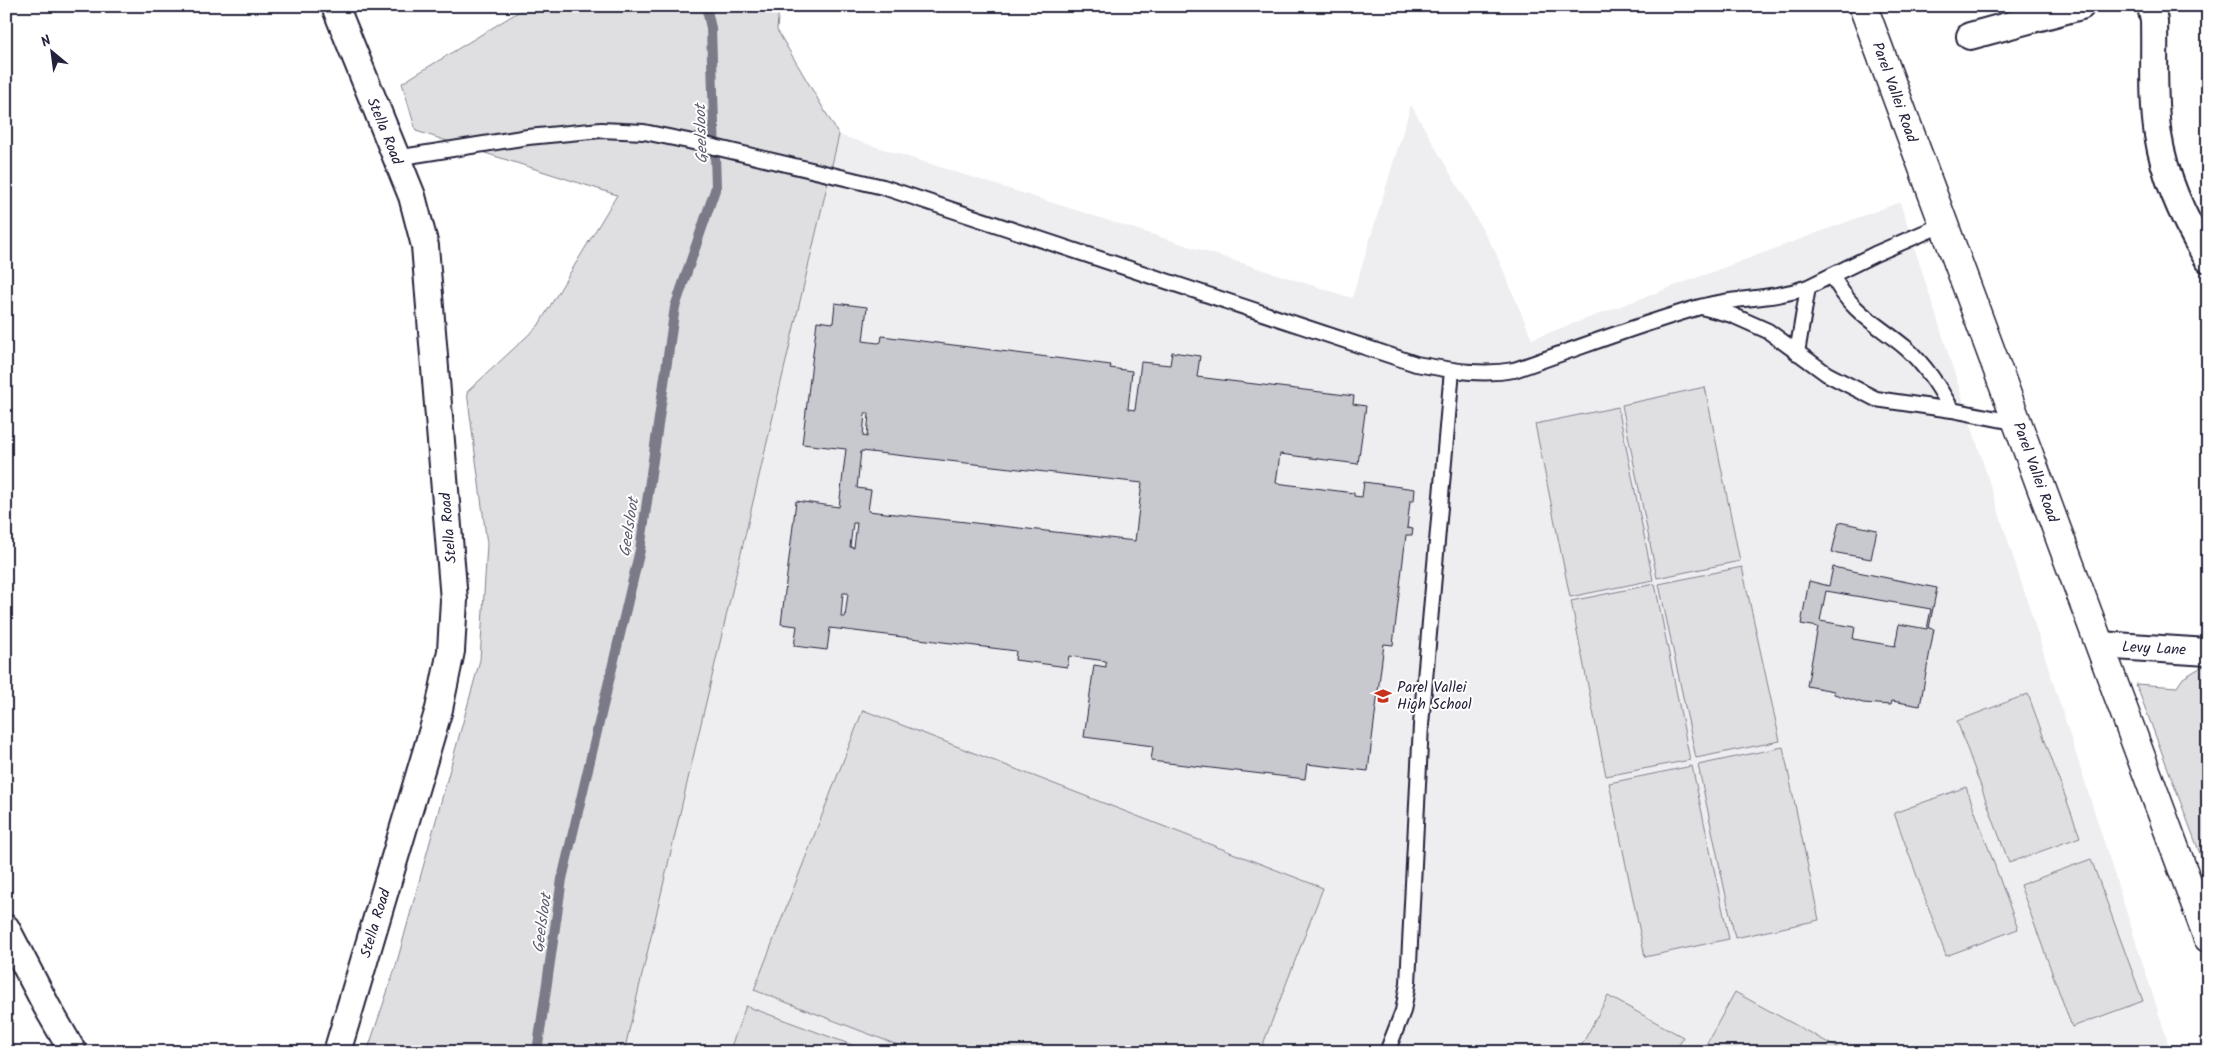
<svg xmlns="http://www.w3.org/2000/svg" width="2214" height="1058" font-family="Kalam,sans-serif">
<rect width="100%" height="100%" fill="#fff"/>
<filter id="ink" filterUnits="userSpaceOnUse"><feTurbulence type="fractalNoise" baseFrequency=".02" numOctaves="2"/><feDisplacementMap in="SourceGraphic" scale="10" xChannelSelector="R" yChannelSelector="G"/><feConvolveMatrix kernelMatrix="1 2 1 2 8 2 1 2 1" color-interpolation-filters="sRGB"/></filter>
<g filter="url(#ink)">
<path fill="#eeeef1" d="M 1411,105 L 1496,253 L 1532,339 L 1900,202 L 2171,1052 L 624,1052 L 839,135 L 1352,298 Z"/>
<path fill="#dfdfe2" stroke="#80808e" d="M 528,6 L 779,6 L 777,30 L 839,135 L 624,1052 L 367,1052 L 395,969 L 480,660 L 487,544 L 467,392 L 538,326 L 617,195 L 416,131 L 402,83 Z
M 1705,387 L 1740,561 L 1657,578 L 1622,405 Z
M 1618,407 L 1653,580 L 1570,597 L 1535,424 Z
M 1742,567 L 1780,741 L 1696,758 L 1659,584 Z
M 1655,584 L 1690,760 L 1606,776 L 1571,601 Z
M 2205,665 L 2208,665 L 2208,875 L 2136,684 L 2177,687 L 2183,678 Z
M 2028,694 L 2080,837 L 2009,863 L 1957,721 Z
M 863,710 L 1323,888 L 1260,1052 L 916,1052 L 754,990 Z
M 1783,747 L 1819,920 L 1735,938 L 1698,765 Z
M 1692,766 L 1729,939 L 1645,957 L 1609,783 Z
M 1966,787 L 2018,929 L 1946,956 L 1894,813 Z
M 2091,859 L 2143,1001 L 2072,1027 L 2020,885 Z
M 1735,992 L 1845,1052 L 1702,1052 Z
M 1608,996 L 1683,1037 L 1675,1052 L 1578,1052 Z
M 746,1006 L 871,1052 L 729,1052 Z"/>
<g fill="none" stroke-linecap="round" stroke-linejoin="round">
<path stroke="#7a7a88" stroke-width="10" d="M 537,1052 L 562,879 L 640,550 L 675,307 L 716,187 L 711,28 L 706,6"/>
</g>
<path fill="#c8c8cf" stroke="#22223b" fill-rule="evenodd" d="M 835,303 L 867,307 L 863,341 L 878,343 L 881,342 L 882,336 L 1111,365 L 1110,368 L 1132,371 L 1128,409 L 1135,410 L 1141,362 L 1170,365 L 1172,352 L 1200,356 L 1197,377 L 1354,396 L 1353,404 L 1366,406 L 1358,464 L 1280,454 L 1276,483 L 1354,493 L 1354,496 L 1362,497 L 1364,482 L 1415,489 L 1414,501 L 1410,501 L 1407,528 L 1413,529 L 1412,535 L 1406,535 L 1393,645 L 1384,644 L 1368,771 L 1307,764 L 1305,779 L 1151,761 L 1153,746 L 1084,737 L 1094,665 L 1106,667 L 1106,661 L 1069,656 L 1067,667 L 1015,660 L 1016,651 L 830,628 L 827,650 L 794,646 L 797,626 L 781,624 L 796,501 L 839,507 L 846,449 L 802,444 L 817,321 L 833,323 ZM 865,413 L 869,413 L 867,437 L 863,436 ZM 861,451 L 1142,483 L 1135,541 L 868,511 L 871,490 L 857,488 ZM 853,523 L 857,523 L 854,548 L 850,547 ZM 843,593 L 848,593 L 845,617 L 841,617 Z
M 1839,522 L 1877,530 L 1871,559 L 1832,552 Z
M 1833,567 L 1937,588 L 1929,628 L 1934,629 L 1920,706 L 1892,701 L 1891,705 L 1863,703 L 1834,694 L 1834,691 L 1807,686 L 1818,627 L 1801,624 L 1809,581 L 1829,586 ZM 1826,591 L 1931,609 L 1927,629 L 1899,624 L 1895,646 L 1853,639 L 1855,627 L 1820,621 Z"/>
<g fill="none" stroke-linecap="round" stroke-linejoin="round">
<g stroke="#22223b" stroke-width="18">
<path id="lane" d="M 396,158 L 528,137 L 601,130 L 644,132 L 693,142 L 883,187 L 1416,364 C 1450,370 1481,376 1514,370 C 1576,349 1637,325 1700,307 C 1737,296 1770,301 1808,287
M 1832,275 C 1851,313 1876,323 1906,348 C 1926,366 1939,387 1952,410
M 1705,308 L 1732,315 L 1768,331 L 1827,374 L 1876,399 L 1952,410 L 2018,423
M 1797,353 L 1808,287 L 1875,254 L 1944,224
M 1387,1052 L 1403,1011 L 1408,983 L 1421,725 L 1452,370"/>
</g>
<g stroke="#22223b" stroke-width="30">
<path id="street" d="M 335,6 L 412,196 L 425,246 L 454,600 L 451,651 L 439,709 L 337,1052
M 2151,6 L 2154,21 C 2155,58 2152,98 2158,135 C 2165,178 2185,222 2208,259
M 1970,36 L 2081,6
M 2100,645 L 2208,652
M 6,928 L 47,1007 L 73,1052"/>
</g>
<g stroke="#22223b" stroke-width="31">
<path id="secondary" d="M 1863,6 L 2208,938"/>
</g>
<use href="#lane" stroke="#fff" stroke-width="14"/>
<use href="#street" stroke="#fff" stroke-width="26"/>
<use href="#secondary" stroke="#fff" stroke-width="28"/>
</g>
</g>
<defs>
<g id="school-bare" transform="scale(1.35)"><path d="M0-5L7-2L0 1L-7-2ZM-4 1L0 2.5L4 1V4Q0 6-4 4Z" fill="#c8321e" stroke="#fff" stroke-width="2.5" paint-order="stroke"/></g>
</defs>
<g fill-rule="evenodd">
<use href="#school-bare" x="1383" y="696"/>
</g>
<g text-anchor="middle" stroke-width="4" stroke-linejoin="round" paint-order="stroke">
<g font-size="15" fill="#22223b" stroke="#fff">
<text transform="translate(1895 92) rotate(70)" y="5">Parel Vallei Road</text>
<text transform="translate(385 131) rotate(68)" y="5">Stella Road</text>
<text transform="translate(2036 472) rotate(70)" y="5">Parel Vallei Road</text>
<text transform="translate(448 528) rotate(-95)" y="5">Stella Road</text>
<text transform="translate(2154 648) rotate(3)" y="5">Levy Lane</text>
<text transform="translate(375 923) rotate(-73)" y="5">Stella Road</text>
</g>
<g font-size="15" fill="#22223b" stroke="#fff" text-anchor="start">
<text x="1397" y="692">Parel Vallei<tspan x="1397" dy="17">High School</tspan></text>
</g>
<g font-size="16" font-style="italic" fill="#5c5c6f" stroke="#fff">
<text transform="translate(700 134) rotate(-92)" y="6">Geelsloot</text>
<text transform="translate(628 527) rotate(-81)" y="6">Geelsloot</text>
<text transform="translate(541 923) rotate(-82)" y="6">Geelsloot</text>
</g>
</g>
<rect width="2214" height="1058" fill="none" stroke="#fff" stroke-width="25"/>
<rect x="12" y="12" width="2189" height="1033" fill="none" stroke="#22223b" stroke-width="2" filter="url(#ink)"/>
<g transform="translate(52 52) rotate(331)" stroke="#ffffff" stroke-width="4" paint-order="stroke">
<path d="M0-4L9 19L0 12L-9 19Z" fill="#22223b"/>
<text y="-8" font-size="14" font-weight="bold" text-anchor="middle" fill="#22223b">N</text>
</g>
</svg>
